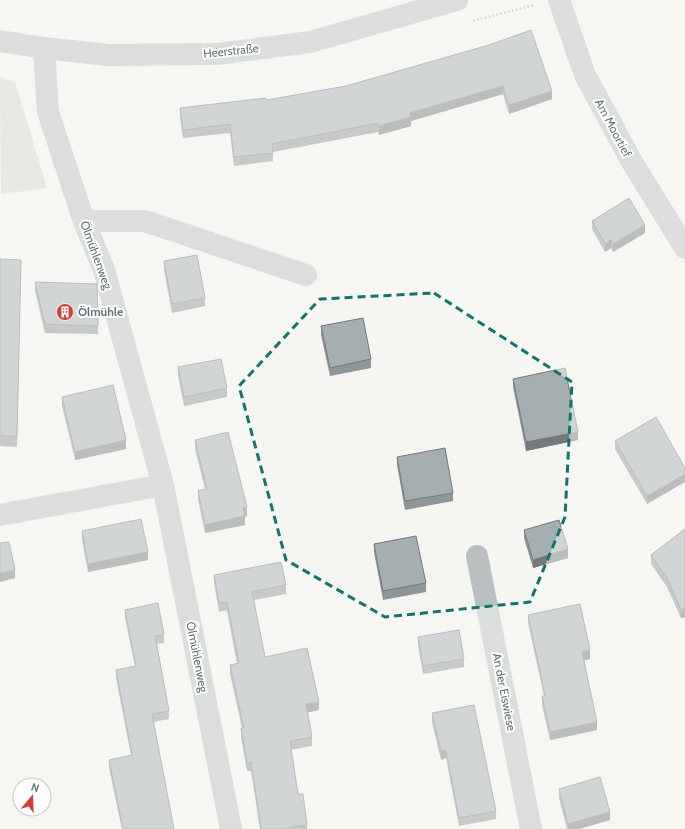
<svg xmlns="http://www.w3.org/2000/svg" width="685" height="829" font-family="Cabin,sans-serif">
<rect width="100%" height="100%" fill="#f5f5f2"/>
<path fill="#d6dad2" d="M 0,77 L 15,82 L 47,188 L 1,194 Z"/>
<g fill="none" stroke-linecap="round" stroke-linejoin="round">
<path stroke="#b5b9bb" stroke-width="2.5" stroke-dasharray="2 2" stroke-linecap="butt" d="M 473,21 L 534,5"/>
<path stroke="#bac0c2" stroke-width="22" d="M 559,0 L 585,75 L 632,162 L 685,248
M 0,41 L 44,48 L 108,55 L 217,54 L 310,42 L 457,0
M 44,48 L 48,112 L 84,221 L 104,270 L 163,485 L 231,829
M 84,221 L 145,221 L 306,275
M 0,515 L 163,485
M 477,556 L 531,829"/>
</g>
<path fill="#8e9698" d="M 489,45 L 552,99 L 509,114 L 503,94 L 411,121 L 411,126 L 379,135 L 378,132 L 273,152 L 273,161 L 234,166 L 230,133 L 183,138 L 180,117 L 180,108 L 267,100 L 346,86 Z
M 592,221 L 645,233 L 613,252 L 611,248 L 605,252 L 592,229 Z
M 0,259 L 21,260 L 17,447 L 0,446 Z
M 164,261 L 205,298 L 205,306 L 172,313 L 164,270 Z
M 35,282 L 97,284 L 98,334 L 45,333 L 35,291 Z
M 321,326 L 371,359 L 371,368 L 330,376 L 321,335 Z
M 178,367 L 227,388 L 227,397 L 184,406 L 178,376 Z
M 513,379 L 578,440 L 526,451 L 513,387 Z
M 62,397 L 126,449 L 75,460 L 62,406 Z
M 656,417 L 647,504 L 615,449 L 615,441 Z
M 195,440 L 247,516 L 245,517 L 245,525 L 205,533 L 198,499 L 198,491 L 205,489 L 195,449 Z
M 397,457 L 453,493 L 453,501 L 405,510 L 397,465 Z
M 685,529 L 685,617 L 681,618 L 667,587 L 651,564 L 651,555 Z
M 524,530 L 568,558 L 533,568 L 524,538 Z
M 82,531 L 148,560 L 88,572 L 82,540 Z
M 374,544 L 426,583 L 426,592 L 383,600 L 374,552 Z
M 214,575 L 286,585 L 286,594 L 254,600 L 265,657 L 319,710 L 308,712 L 312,737 L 312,746 L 291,750 L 298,794 L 307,825 L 307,829 L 260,829 L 251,771 L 247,771 L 241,737 L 241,728 L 242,728 L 230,674 L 230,665 L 237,664 L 227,610 L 219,612 L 214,583 Z
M 125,610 L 164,634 L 164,643 L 157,644 L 169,711 L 169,719 L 153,722 L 174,829 L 122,829 L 109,768 L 109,760 L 131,755 L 116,678 L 116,670 L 135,666 L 125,618 Z
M 528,615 L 590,659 L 584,660 L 597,730 L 550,740 L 542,705 L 542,696 L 544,696 L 528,623 Z
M 418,637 L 464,659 L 464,667 L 423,674 L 418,645 Z
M 432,713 L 496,811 L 496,819 L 459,826 L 446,758 L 441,760 L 432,722 Z
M 559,789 L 610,820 L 579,829 L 567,829 L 559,798 Z"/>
<path fill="#747a7c" d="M 503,86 L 503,94 L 411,121 L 411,126 L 379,135 L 379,126 L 410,113 Z
M 552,91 L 552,99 L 509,114 L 509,105 Z
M 645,225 L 645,233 L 613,252 L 613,244 Z
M 611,240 L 611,248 L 605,252 L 605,243 Z
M 578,432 L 578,440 L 526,451 L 526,442 Z
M 126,440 L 126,449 L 75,460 L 75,452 Z
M 685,474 L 685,482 L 647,504 L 647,496 Z
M 247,507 L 247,516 L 245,517 L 245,525 L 205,533 L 205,525 L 243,508 Z
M 568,549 L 568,558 L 533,568 L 533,560 Z
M 148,552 L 148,560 L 88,572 L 88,564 Z
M 15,570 L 15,578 L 0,582 L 0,573 Z
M 685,608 L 685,617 L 681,618 L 681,610 Z
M 590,650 L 590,659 L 582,661 L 582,652 Z
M 319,702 L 319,710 L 306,713 L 306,704 Z
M 597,722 L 597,730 L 550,740 L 550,732 Z
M 446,750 L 446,758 L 441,760 L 441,751 Z
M 610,812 L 610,820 L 579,829 L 568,829 L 568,824 Z"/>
<path fill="#a5aeb1" stroke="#747a7c" d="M 531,30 L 552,91 L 509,105 L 503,86 L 410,113 L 411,117 L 379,126 L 378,123 L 272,144 L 273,153 L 234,157 L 230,124 L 183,130 L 180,108 L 266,98 L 267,100 L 346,86 L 489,45 Z
M 629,198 L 645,225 L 613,244 L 611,240 L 605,243 L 592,221 Z
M 197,255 L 205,298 L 172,304 L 164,261 Z
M 0,259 L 21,260 L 17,436 L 0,436 Z
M 35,282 L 97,284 L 98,326 L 45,324 Z
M 363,318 L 371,359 L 330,368 L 321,326 Z
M 221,359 L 227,388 L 184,397 L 178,367 Z
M 565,368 L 578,432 L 526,442 L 513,379 Z
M 113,385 L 126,440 L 75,452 L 62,397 Z
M 656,417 L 685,468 L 685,474 L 647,496 L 615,441 Z
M 228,432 L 247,507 L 243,508 L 245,516 L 205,525 L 198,491 L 207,489 L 195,440 Z
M 445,448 L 453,493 L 405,501 L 397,457 Z
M 141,519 L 148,552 L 88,564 L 82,531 Z
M 559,520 L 568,549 L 533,560 L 524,530 Z
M 685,529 L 685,608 L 681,610 L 667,578 L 651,555 Z
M 416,536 L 426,583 L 383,591 L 374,544 Z
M 9,542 L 15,570 L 0,573 L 0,543 Z
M 281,562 L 286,585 L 252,592 L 265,657 L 307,648 L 319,702 L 306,704 L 312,737 L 290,741 L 298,794 L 303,794 L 307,825 L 283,829 L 261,829 L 251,762 L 247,763 L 241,728 L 244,728 L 230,665 L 239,663 L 227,602 L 219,603 L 214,575 Z
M 158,603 L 164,634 L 155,636 L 169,711 L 152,714 L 174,829 L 123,829 L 109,760 L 132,755 L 116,670 L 136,666 L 125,610 Z
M 580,604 L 590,650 L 582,652 L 597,722 L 550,732 L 542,696 L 545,696 L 528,615 Z
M 459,630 L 464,659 L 423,666 L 418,637 Z
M 474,705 L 496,811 L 459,818 L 446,750 L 441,751 L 432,713 Z
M 600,777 L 610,812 L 568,824 L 559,789 Z"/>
<path d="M0 0H685V829H0ZM 434,293 L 572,382 L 565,517 L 530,602 L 385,617 L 286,560 L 239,386 L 320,299 Z" fill="#f5f5f2" fill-opacity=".55" fill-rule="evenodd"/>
<path fill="none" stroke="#0f766e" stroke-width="3" stroke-dasharray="8 5" stroke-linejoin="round" d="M 434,293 L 572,382 L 565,517 L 530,602 L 385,617 L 286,560 L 239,386 L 320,299 Z"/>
<defs>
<g id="building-disc" transform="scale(0.9)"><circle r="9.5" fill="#d63d32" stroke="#fff"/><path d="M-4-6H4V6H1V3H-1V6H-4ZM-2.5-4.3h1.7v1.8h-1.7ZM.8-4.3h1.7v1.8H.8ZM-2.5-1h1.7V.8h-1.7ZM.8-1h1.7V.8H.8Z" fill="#fff"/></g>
</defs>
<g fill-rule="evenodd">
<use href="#building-disc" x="65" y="312"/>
</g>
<g text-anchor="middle" stroke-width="4" stroke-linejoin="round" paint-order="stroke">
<g font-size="12" fill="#63757b" stroke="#fff">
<text transform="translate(231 51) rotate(-6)" y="4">Heerstraße</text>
<text transform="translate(613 128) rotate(62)" y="4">Am Moortief</text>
<text transform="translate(96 255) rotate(70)" y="4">Ölmühlenweg</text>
<text transform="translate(197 657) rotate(79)" y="4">Ölmühlenweg</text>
<text transform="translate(504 692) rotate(79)" y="4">An der Eiswiese</text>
</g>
<g font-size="12" font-weight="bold" fill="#63757b" stroke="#fff" text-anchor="start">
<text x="78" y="316">Ölmühle</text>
</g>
</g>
<g transform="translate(32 797) rotate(19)"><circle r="19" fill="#ffffff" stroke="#c1c8ca"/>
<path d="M0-3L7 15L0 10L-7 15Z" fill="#d63d32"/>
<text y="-6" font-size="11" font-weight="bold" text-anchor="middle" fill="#63757b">N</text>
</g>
</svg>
